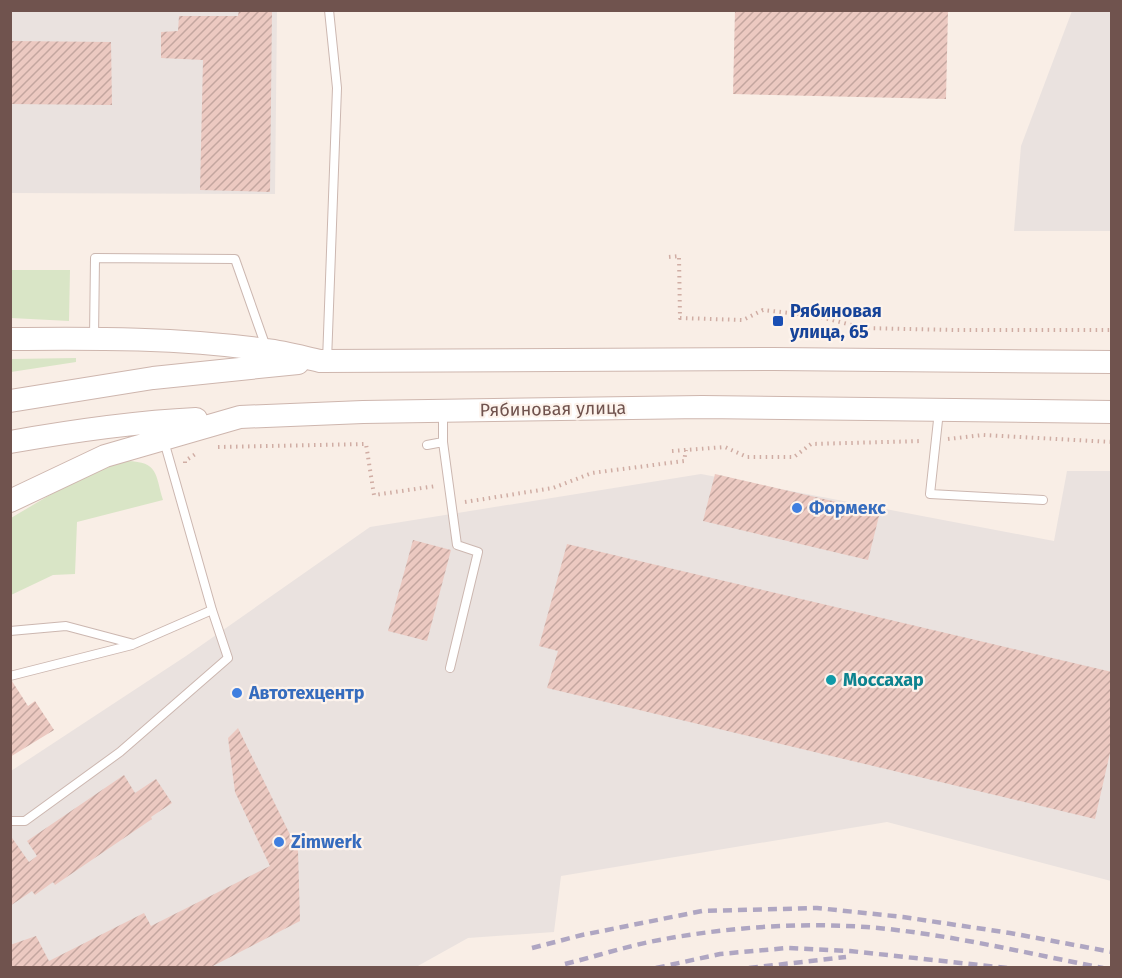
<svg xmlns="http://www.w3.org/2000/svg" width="1122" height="978" font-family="'Fira Sans',sans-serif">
<defs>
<pattern id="building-hatch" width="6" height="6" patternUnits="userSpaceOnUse" patternTransform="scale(1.5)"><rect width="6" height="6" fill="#ecc9c1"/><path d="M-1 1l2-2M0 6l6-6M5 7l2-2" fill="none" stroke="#c4a69f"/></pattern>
</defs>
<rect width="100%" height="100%" fill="#f9eee6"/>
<path fill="#eae2df" d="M 11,11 L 277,11 L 275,194 L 11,193 Z
M 1072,11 L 1111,11 L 1111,231 L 1014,231 L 1021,146 Z
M 1067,471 L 1111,471 L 1111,881 L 887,822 L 561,876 L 554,932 L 468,938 L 416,967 L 11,968 L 11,771 L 186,656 L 370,527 L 701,474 L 1054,541 Z"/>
<path fill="#d9e5c6" d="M 10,270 L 70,270 L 69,321 L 11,318 Z
M 76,358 L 76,362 L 11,372 L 11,359 Z
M 127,461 C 159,462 155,474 163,500 L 77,522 L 75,574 L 53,575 L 11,595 L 11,518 C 47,497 86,471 127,461 Z"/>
<path fill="url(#building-hatch)" d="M 239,10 L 272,10 L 270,192 L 200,190 L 203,60 L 161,58 L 161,32 L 178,31 L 179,16 L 238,16 Z
M 735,10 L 948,10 L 946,99 L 733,94 Z
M 11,41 L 111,42 L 112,105 L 10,104 Z
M 715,474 L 880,512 L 868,560 L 703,521 Z
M 413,540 L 451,550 L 427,641 L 388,631 Z
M 567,544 L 1112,672 L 1112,744 L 1095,819 L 547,688 L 558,651 L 539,646 Z
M 10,678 L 28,706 L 35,701 L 54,730 L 10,757 Z
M 238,728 L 298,851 L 300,921 L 209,968 L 10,968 L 10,945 L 36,936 L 49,961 L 144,913 L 151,926 L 270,866 L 235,792 L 228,738 Z
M 124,775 L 135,793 L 156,779 L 172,803 L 151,817 L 152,819 L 55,885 L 53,882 L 35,895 L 32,891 L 10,906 L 10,835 L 29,862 L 37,856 L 27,841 Z"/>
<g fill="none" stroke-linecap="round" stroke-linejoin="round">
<g stroke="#ccb7b0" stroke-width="10">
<path id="lane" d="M 94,338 L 95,258 L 235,259 L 266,347
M 327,361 L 337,88 L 329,10
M 939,411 L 930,494 L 1043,500
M 443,412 L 443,442 L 457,545 L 478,552 L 450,668
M 427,445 L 443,442
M 10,631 L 66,626 L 134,644 L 212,610
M 10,676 L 132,645
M 10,821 L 25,821 L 120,752 L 228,658 L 212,610 L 164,441"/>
</g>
<g stroke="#ceb6ae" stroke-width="24">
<path id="secondary" d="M 10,339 C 95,338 182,338 266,350 C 284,352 302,357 320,361 L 774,359 L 1112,362
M 10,401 L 153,378 L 298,363
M 10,442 C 72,431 134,422 196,419
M 10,501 L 105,456 L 240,417 L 363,412 L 702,407 L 1112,412"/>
</g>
<path stroke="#d0ada4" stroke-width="4" stroke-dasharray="1.5 4.5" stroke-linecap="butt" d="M 669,257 L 679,256 L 680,318 L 743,320 L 763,310 L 817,316 L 863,328 L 954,330 L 1112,330
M 948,439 L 983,435 L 1112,442
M 218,447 L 366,444 L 374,495 L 436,486
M 672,451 L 725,447 L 747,457 L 794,457 L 811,444 L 923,441
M 185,463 L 185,461 L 197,453
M 465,502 L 553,488 L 592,473 L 684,461 L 686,450"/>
<use href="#lane" stroke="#fff" stroke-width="8"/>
<use href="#secondary" stroke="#fff" stroke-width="22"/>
<path stroke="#afa6c2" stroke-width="4.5" stroke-dasharray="9 6" stroke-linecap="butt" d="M 532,948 L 582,935 L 702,911 L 817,908 L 903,917 L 1010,933 L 1112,952
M 565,964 C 593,957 621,948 649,942 C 719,928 794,922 866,927 C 944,933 1026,953 1103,968
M 656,968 L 720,954 L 787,948 L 850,951 L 1007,968
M 749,968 L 846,957"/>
</g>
<rect fill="#1a4fb4" stroke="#fdf3ec" stroke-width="2" x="772" y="315" width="12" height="12" rx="3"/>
<g fill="#3f7fe0" stroke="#fdf3ec" stroke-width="2">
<circle cx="797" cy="508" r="6"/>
<circle cx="237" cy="693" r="6"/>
<circle cx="279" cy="842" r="6"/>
</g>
<circle fill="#0f9aa8" stroke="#fdf3ec" stroke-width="2" cx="831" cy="680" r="6"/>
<g text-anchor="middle" stroke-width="4.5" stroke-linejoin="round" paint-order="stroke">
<g font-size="18" font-weight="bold" fill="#164399" stroke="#fdf3ec" text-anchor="start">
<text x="790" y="317">Рябиновая<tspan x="790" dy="21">улица, 65</tspan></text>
</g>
<g font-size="18" fill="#70534e" stroke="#fdf3ec">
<text transform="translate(553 409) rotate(-1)" y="6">Рябиновая улица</text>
</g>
<g font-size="18" font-weight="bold" fill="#366cbe" stroke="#fdf3ec" text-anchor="start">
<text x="809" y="514">Формекс</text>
<text x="249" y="699">Автотехцентр</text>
<text x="291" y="848">Zimwerk</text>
</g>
<g font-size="18" font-weight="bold" fill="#0d838f" stroke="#fdf3ec" text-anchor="start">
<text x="843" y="686">Моссахар</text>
</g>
</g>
<rect width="1122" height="978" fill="none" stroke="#70534e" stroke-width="24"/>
</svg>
